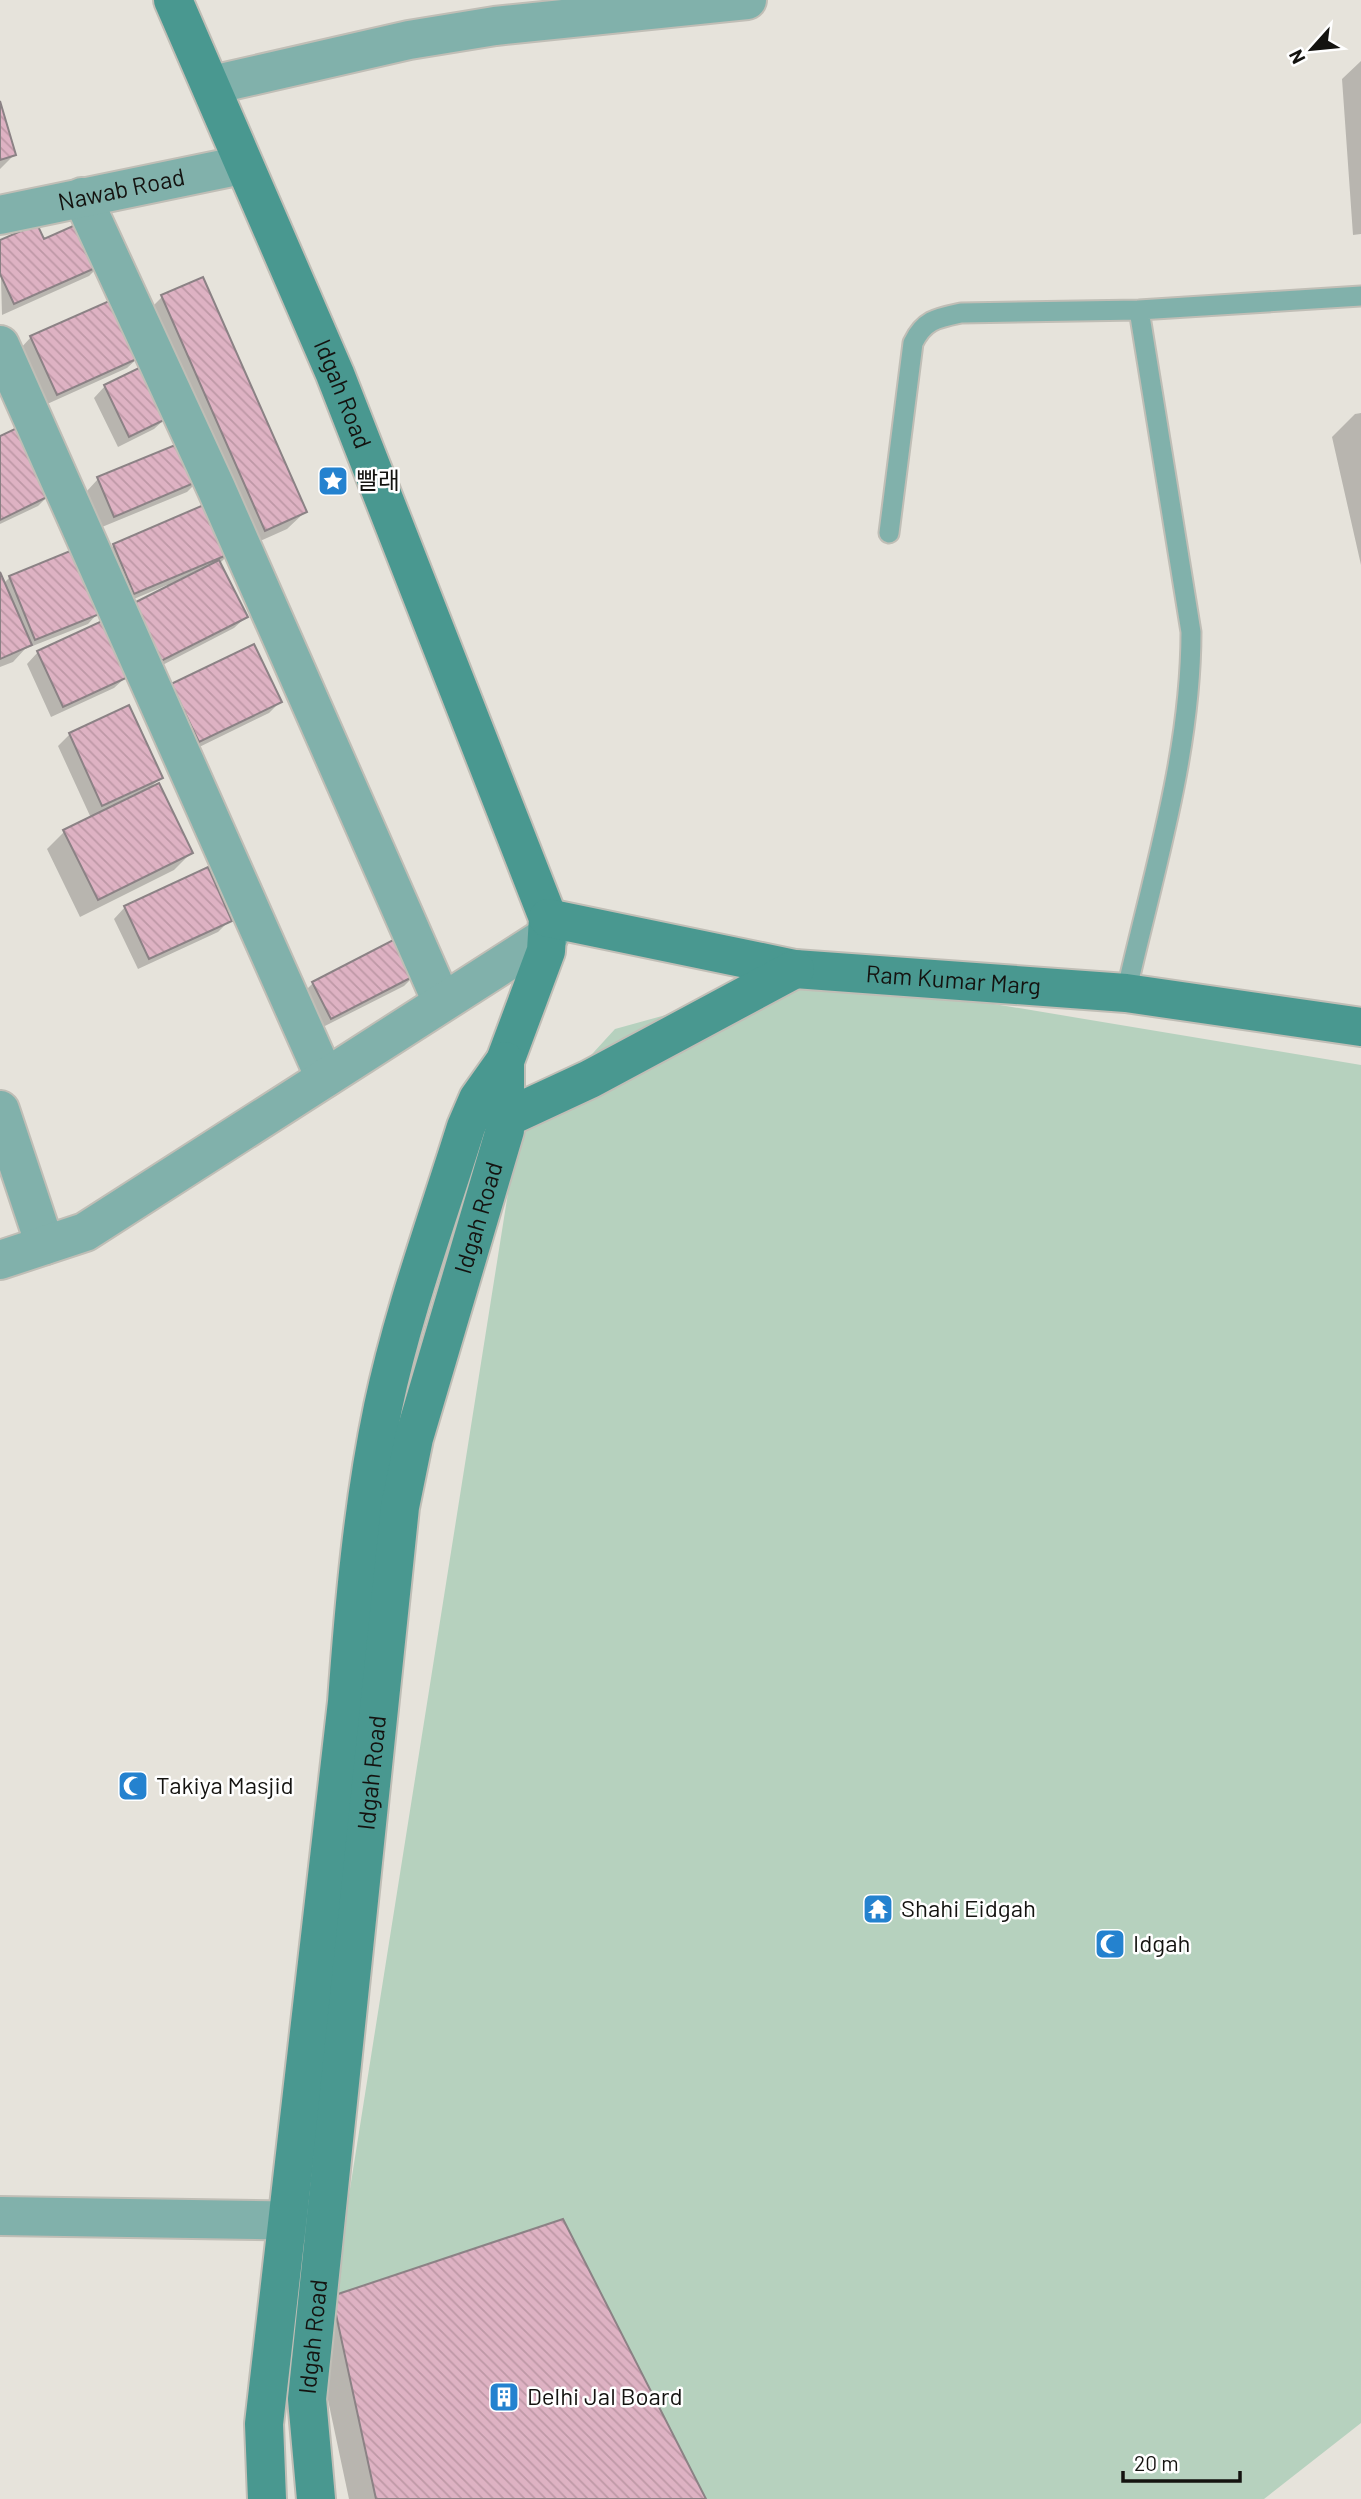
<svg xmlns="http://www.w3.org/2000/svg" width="1361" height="2499" font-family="Barlow,'Noto Sans KR',sans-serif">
<defs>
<pattern id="building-back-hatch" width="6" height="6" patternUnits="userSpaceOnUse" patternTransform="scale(1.75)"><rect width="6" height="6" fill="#deb2c3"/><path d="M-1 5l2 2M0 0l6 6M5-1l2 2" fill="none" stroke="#be98a6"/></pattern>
</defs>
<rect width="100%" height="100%" fill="#e6e3db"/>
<path fill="#b6d1be" d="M 814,974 L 1361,1065 L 1361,2423 L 1264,2499 L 706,2499 L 563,2219 L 333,2296 L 517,1136 L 615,1029 Z"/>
<path fill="#0003" d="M 1361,61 L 1361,234 L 1353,235 L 1342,79 Z
M 0,107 L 14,155 L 0,169 Z
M 43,241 L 100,265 L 89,276 L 2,315 L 0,242 Z
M 162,297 L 305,512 L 287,529 L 247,547 L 145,314 Z
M 31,337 L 139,357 L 127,368 L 45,405 L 20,349 Z
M 105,386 L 166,418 L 154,429 L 118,447 L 94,398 Z
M 1361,413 L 1361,565 L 1332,437 L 1355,414 Z
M 0,438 L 49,495 L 38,506 L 0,524 Z
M 98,479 L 199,480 L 187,492 L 102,527 L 87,491 Z
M 114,545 L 232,551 L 219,564 L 246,617 L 234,628 L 149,672 L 168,588 L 167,585 L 122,604 L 102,557 Z
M 0,576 L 3,584 L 10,577 L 99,612 L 88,624 L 25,649 L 13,662 L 0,667 Z
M 38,652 L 126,677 L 114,688 L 51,717 L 27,664 Z
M 172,686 L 280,702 L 269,713 L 187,753 Z
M 70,734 L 161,777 L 149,789 L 191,853 L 174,870 L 80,917 L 47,849 L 64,832 L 91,818 L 58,746 Z
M 125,907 L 230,920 L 218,932 L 138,969 L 114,919 Z
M 416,974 L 404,986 L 319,1029 L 301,995 L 313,983 Z
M 333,2297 L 704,2499 L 349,2499 L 311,2320 Z"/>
<path fill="url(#building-back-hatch)" stroke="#8b8285" stroke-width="2" d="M 0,101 L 16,155 L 0,160 Z
M 82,222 L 102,265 L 14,304 L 0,274 L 0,240 L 37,224 L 44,239 Z
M 203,277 L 307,512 L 265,531 L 161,295 Z
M 116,298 L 141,357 L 57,395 L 30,336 Z
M 143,366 L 168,418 L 129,437 L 104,385 Z
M 19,427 L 51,495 L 0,520 L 0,436 Z
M 185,441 L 201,480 L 114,517 L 97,477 Z
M 213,501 L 234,552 L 134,594 L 113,544 Z
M 75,549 L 102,613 L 35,640 L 9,576 Z
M 219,560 L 248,617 L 161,661 L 132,604 Z
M 0,572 L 32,645 L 0,659 Z
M 102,621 L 128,677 L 63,707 L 37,651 Z
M 254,644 L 282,702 L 199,742 L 171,684 Z
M 129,705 L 163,778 L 102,806 L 69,733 Z
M 159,783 L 193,853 L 98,900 L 63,830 Z
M 208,867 L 232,921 L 149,959 L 124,906 Z
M 399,937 L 418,974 L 331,1019 L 312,982 Z
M 563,2219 L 706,2499 L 376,2499 L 332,2296 Z"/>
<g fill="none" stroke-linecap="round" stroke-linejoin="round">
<g stroke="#c0beb6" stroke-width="23">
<path id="lane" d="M 889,533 L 913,343 C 924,320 937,318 961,313 L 1139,310 L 1361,296
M 1126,993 C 1153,874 1191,754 1191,632 L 1139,310"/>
</g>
<g stroke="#c0beb6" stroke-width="42">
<g id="street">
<path d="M 212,85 L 409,40 L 495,26 L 747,0"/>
<path d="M 82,197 L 216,488 L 442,1002"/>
<path id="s1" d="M 0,215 L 242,165"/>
<path d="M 0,345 L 325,1078"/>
<path d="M 0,1110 L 45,1245"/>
<path d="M 0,1260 L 85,1232 L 550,934"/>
<path d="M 0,2216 L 320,2221"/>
</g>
</g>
<g stroke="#c0beb6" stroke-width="42">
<g id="secondary">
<path id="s2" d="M 173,0 L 335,374 L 548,918 L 546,951 L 505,1061 L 478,1099 L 466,1127 C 437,1220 403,1312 383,1407 C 363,1503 354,1604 347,1702 L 264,2424 L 267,2499"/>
<path id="s3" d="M 548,918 L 795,969 L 1126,993 L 1361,1027"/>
<path d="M 506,1118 L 590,1079 L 795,969"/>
<path id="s4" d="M 316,2499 L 307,2399 L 400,1507 L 414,1438 L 505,1130 L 505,1061"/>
</g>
</g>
<use href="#lane" stroke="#81b1ab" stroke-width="19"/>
<use href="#street" stroke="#81b1ab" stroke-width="38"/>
<use href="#secondary" stroke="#499890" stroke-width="38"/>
</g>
<defs>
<g id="sight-square" transform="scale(1.575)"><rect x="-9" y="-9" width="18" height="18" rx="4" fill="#2482cf" stroke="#fff"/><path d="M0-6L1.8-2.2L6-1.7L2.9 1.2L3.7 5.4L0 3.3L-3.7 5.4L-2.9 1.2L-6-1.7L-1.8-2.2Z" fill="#fff"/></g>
<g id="mosque-square" transform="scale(1.575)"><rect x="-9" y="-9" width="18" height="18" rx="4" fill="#2482cf" stroke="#fff"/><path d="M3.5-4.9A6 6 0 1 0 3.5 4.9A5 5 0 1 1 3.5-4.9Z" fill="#fff"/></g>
<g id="temple-square" transform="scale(1.575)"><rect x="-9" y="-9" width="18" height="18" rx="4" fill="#2482cf" stroke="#fff"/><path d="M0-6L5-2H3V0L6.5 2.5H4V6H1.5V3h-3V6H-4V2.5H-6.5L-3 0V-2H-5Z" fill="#fff"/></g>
<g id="building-square" transform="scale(1.575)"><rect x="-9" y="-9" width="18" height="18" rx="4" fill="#2482cf" stroke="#fff"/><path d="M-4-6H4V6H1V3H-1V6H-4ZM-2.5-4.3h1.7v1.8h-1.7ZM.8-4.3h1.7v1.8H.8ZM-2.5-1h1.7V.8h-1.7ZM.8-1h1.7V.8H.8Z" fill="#fff"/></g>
</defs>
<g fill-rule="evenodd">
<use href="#sight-square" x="333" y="481"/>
<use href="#mosque-square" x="133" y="1786"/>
<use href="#temple-square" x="878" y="1909"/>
<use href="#mosque-square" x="1110" y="1944"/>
<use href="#building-square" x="504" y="2397"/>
</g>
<g text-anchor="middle" stroke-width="5" stroke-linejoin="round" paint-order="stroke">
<g font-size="24" fill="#141310" stroke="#fff">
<text dy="8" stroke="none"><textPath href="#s1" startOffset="124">Nawab Road</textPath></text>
<text dy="8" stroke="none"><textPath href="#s2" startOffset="429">Idgah Road</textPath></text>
<text dy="8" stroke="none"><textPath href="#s3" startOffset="411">Ram Kumar Marg</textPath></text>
<text dy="8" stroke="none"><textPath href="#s4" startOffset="1297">Idgah Road</textPath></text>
<text dy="8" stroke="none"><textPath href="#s4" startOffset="730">Idgah Road</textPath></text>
<text dy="8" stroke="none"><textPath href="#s4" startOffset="163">Idgah Road</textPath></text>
</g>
<g font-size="24" fill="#141310" stroke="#fff" text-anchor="start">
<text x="356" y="489">빨래</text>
<text x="156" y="1794">Takiya Masjid</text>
<text x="901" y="1917">Shahi Eidgah</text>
<text x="1133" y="1952">Idgah</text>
<text x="527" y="2405">Delhi Jal Board</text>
</g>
</g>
<g transform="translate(1312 49) rotate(243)" stroke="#ffffff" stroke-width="5" paint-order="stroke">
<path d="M0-5L12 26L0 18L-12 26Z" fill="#141310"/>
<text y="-10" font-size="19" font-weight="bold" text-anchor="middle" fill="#141310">N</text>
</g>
<path d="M1123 2471v10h117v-10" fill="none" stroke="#141310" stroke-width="3.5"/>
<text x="1134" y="2471" font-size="21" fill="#141310" stroke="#ffffff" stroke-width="5" paint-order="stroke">20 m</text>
</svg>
